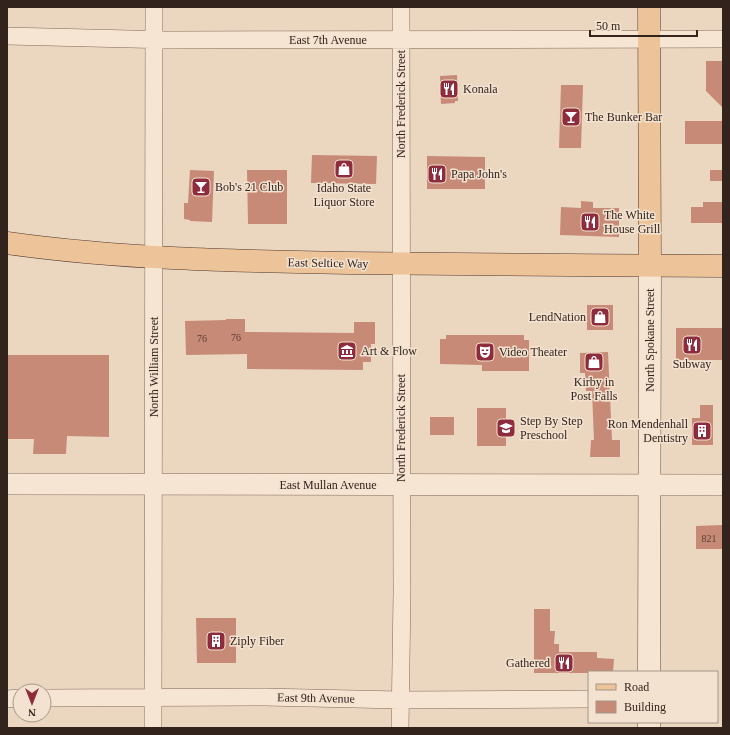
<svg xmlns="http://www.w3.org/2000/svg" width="730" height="735" font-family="'Times New Roman',serif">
<rect width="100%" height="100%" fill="#ebd6c0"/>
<path fill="#c78a77" d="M 706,61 L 723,61 L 723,108 L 706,91 Z
M 457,75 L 458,101 L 455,101 L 455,103 L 441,104 L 440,76 Z
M 561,85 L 583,85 L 581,148 L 559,148 Z
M 685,121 L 723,121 L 723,144 L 685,144 Z
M 312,155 L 377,156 L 376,184 L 311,183 Z
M 427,156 L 485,157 L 485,189 L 427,189 Z
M 190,170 L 214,171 L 212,222 L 190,221 L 190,220 L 184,219 L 184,203 L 188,203 Z
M 247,170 L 287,170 L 287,224 L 248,224 Z
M 710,170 L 723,170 L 723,181 L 710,181 Z
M 581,201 L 593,202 L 593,208 L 619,208 L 619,237 L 560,235 L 561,207 L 581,208 Z
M 703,202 L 723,202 L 723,223 L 691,223 L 691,207 L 703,207 Z
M 587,305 L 613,305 L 613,330 L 587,330 Z
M 226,319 L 245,319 L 245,332 L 354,333 L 354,322 L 375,322 L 375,344 L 371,344 L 371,362 L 363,362 L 363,370 L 247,369 L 247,354 L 186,355 L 185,321 L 226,320 Z
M 676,328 L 723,328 L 723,360 L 676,360 Z
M 446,335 L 524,335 L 524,340 L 529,340 L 529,371 L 482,371 L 482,365 L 440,364 L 440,339 L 446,339 Z
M 608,352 L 612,440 L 620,440 L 620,457 L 590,457 L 591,440 L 594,440 L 592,391 L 586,391 L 585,373 L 580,373 L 580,353 Z
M 7,355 L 109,355 L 109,437 L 67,436 L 66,454 L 33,454 L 34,439 L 7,439 Z
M 700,405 L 713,405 L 713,445 L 692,445 L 692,418 L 700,418 Z
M 477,408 L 506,408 L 506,446 L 477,446 Z
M 430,417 L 454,417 L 454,435 L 430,435 Z
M 723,525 L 723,549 L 696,549 L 696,526 Z
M 534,609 L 550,609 L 550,631 L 555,631 L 554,644 L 559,644 L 559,652 L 597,652 L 597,658 L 614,659 L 613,672 L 589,672 L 589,673 L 534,673 Z
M 196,618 L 236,618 L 236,663 L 197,663 Z"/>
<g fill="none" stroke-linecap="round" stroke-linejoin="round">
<g stroke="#836859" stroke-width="18">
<path id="minor" d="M 7,36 L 172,40 L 723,39
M 44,698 L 264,697 L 400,700 L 589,699
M 7,699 L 20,698
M 153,728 L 154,7
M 400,728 L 402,594 L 401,7"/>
</g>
<g stroke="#836859" stroke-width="22">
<path id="tertiary" d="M 7,484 L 723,485"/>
</g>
<g stroke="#64493c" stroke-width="23">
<path id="secondary" d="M 649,672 L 650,266
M 649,722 L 649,728"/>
</g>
<g stroke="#50372d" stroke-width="23">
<path id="primary" d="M 649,7 L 650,266
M 7,243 C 120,259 234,261 348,263 C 473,265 598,265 723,266"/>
</g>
<use href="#minor" stroke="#f6e5d2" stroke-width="17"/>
<use href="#tertiary" stroke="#f6e5d2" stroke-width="21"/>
<use href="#secondary" stroke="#f6e5d2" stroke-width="22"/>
<use href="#primary" stroke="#edc499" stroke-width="22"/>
</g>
<defs>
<g id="restaurant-square" transform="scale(1)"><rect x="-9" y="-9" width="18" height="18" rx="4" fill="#8e2c3e" stroke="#f3e2cf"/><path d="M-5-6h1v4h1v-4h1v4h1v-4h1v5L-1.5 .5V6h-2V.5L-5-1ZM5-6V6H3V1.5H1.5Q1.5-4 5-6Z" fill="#fff"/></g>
<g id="bar-square" transform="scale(1)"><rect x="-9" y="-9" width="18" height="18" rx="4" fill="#8e2c3e" stroke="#f3e2cf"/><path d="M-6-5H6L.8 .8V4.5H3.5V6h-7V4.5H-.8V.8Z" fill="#fff"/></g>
<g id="shop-square" transform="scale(1)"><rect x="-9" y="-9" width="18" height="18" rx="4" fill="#8e2c3e" stroke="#f3e2cf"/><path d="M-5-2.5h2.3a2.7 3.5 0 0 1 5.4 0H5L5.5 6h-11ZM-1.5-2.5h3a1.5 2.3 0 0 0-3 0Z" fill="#fff"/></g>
<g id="museum-square" transform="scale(1)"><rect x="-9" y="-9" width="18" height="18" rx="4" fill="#8e2c3e" stroke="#f3e2cf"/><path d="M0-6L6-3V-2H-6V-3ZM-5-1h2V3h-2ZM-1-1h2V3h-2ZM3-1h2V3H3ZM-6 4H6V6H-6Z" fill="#fff"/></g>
<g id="theatre-square" transform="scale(1)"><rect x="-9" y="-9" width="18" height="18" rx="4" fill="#8e2c3e" stroke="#f3e2cf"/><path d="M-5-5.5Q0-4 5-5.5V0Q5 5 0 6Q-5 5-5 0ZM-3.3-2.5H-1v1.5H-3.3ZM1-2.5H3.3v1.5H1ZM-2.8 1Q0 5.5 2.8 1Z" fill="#fff"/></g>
<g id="school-square" transform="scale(1)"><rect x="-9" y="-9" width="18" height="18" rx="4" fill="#8e2c3e" stroke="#f3e2cf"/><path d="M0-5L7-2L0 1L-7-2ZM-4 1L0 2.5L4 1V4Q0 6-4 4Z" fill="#fff"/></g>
<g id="building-square" transform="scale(1)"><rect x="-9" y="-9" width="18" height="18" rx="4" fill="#8e2c3e" stroke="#f3e2cf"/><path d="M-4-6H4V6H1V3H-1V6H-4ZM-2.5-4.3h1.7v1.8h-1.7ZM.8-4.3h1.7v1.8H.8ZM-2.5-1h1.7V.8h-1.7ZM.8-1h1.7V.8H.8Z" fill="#fff"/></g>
</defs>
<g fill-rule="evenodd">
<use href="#restaurant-square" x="449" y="89"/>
<use href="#bar-square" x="571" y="117"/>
<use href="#shop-square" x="344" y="169"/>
<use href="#restaurant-square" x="437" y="174"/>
<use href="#bar-square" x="201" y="187"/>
<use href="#restaurant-square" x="590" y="222"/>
<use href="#shop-square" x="600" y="317"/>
<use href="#restaurant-square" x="692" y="345"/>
<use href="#museum-square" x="347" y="351"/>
<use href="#theatre-square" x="485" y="352"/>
<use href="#shop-square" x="594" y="362"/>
<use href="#school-square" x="506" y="428"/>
<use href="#building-square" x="702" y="431"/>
<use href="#building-square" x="216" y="641"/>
<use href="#restaurant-square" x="564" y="663"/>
</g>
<g text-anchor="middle" stroke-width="3" stroke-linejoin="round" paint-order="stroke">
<g font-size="10" fill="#583d34">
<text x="236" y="341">76</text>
<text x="202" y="342">76</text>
<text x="709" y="542">821</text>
</g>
<g font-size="12" fill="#33231d" stroke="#f3e2cf">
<text x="328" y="44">East 7th Avenue</text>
<text transform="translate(401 104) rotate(-90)" y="4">North Frederick Street</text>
<text transform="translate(328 263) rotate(1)" y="4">East Seltice Way</text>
<text transform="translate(650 340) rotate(-90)" y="4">North Spokane Street</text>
<text transform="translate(154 367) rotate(-90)" y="4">North William Street</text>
<text transform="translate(401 428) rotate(-90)" y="4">North Frederick Street</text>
<text x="328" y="489">East Mullan Avenue</text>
<text transform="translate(316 698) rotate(1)" y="4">East 9th Avenue</text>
</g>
<g font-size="12" fill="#33231d" stroke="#f3e2cf" text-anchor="start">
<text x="463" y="93">Konala</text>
<text x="585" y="121">The Bunker Bar</text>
<text x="451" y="178">Papa John's</text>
<text x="215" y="191">Bob's 21 Club</text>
<text x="344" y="192" text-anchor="middle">Idaho State<tspan x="344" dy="14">Liquor Store</tspan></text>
<text x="604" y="219">The White<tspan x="604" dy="14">House Grill</tspan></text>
<text x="586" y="321" text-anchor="end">LendNation</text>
<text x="361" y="355">Art &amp; Flow</text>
<text x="499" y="356">Video Theater</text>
<text x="692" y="368" text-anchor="middle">Subway</text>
<text x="594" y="386" text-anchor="middle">Kirby in<tspan x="594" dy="14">Post Falls</tspan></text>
<text x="520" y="425">Step By Step<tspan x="520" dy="14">Preschool</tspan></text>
<text x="688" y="428" text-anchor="end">Ron Mendenhall<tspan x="688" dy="14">Dentistry</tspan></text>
<text x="230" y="645">Ziply Fiber</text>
<text x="550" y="667" text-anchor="end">Gathered</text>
</g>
</g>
<rect width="730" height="735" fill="none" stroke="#33231d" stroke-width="16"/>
<rect x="588" y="671" width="130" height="52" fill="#f3e2cf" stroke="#a69688"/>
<rect x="596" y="684" width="20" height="6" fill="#edc499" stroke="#a69688"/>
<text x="624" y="691" font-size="12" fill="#33231d">Road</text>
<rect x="596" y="701" width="20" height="12" fill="#c78a77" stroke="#a69688"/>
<text x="624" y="711" font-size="12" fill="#33231d">Building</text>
<g transform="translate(32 703) rotate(180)"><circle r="19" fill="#f3e2cf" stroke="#a69688"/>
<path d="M0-3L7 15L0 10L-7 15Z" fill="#8e2c3e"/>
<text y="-6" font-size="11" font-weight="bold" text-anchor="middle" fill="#33231d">N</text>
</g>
<path d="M590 30v6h107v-6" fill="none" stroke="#33231d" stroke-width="2"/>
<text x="596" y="30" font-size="12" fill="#33231d" stroke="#f3e2cf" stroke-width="3" paint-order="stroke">50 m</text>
</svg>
